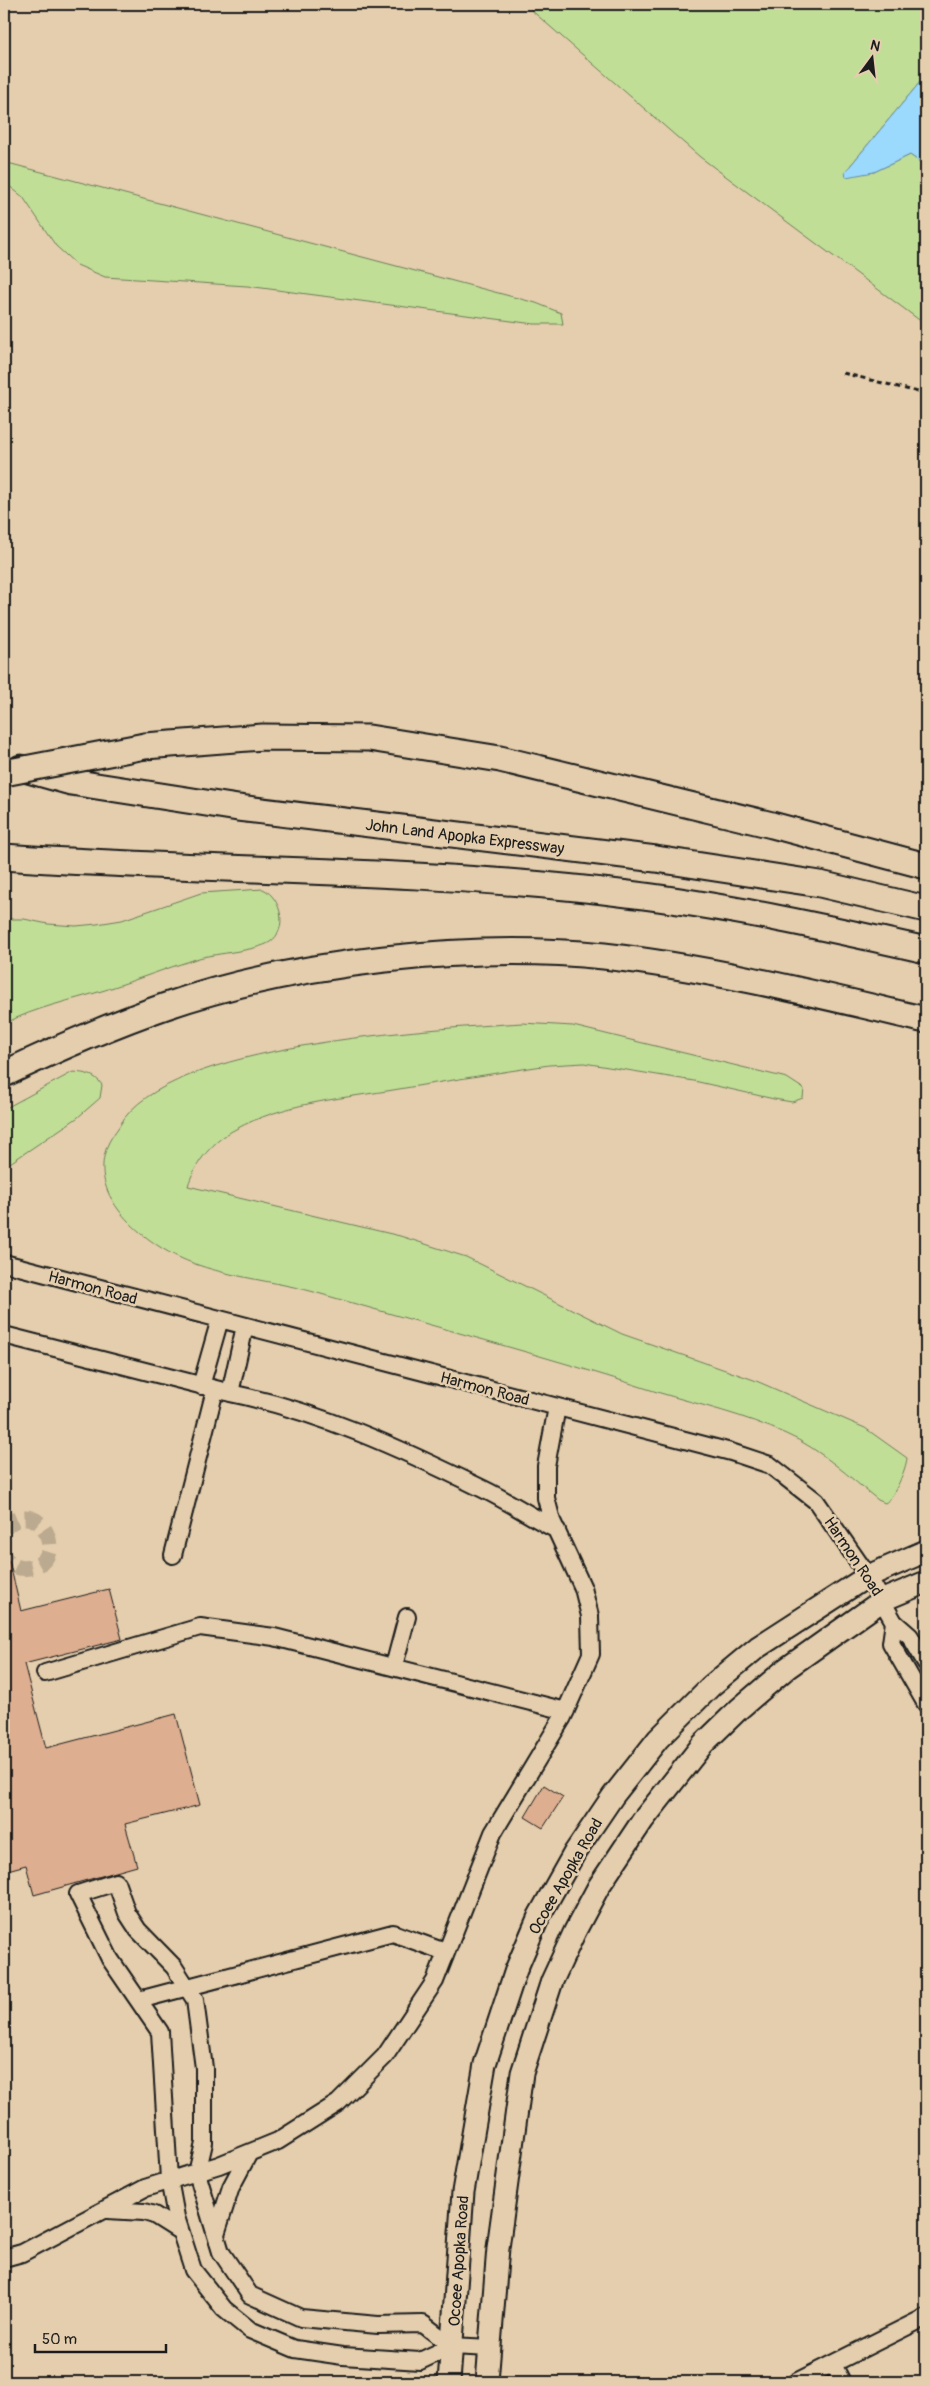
<svg xmlns="http://www.w3.org/2000/svg" width="930" height="2386" font-family="Pangolin,sans-serif">
<rect width="100%" height="100%" fill="#e4cead"/>
<filter id="ink" filterUnits="userSpaceOnUse"><feTurbulence type="fractalNoise" baseFrequency=".02" numOctaves="2"/><feDisplacementMap in="SourceGraphic" scale="10" xChannelSelector="R" yChannelSelector="G"/><feConvolveMatrix kernelMatrix="1 2 1 2 8 2 1 2 1" color-interpolation-filters="sRGB"/></filter>
<g filter="url(#ink)">
<path fill="#c0de96" stroke="#6e7d59" d="M 530,4 L 926,4 L 926,75 L 845,172 L 874,172 L 910,155 L 926,166 L 926,325 L 700,157 L 530,9 Z
M 4,162 L 536,303 L 561,313 L 563,324 L 534,324 L 247,286 L 105,277 L 77,265 L 56,246 L 23,197 L 4,182 Z
M 263,889 C 281,898 289,929 270,942 C 256,951 217,953 199,958 C 167,968 136,980 105,990 C 70,1001 36,1007 4,1024 L 4,919 L 24,919 L 48,924 L 76,926 L 97,924 L 122,920 L 201,893 Z
M 522,1023 L 573,1026 L 787,1078 L 804,1089 L 803,1098 L 792,1102 L 774,1099 L 694,1081 L 584,1063 L 549,1065 C 495,1073 441,1082 387,1091 C 336,1099 282,1104 236,1129 C 214,1140 195,1162 188,1186 L 400,1236 L 466,1257 L 622,1334 L 754,1380 L 865,1428 L 907,1458 C 906,1469 894,1498 885,1503 L 878,1500 C 849,1477 821,1449 786,1434 C 745,1415 700,1405 657,1392 C 544,1355 428,1325 314,1292 C 264,1278 205,1276 160,1247 C 125,1224 88,1186 109,1142 C 112,1136 117,1130 120,1125 C 165,1043 434,1029 522,1023 Z
M 73,1072 C 85,1073 95,1074 102,1085 L 100,1098 L 77,1118 L 4,1167 L 4,1109 Z"/>
<path fill="#9bd9fd" stroke="#688da3" d="M 926,75 L 926,166 L 910,155 L 874,172 L 846,177 L 845,172 Z"/>
<path fill="#ddae8f" stroke="#1c1c1c" d="M 9,1560 L 21,1611 L 109,1589 L 122,1639 L 24,1664 L 46,1748 L 176,1714 L 200,1805 L 125,1824 L 137,1866 L 34,1895 L 26,1865 L 4,1871 L 4,1561 Z
M 544,1785 L 563,1797 L 543,1828 L 525,1817 Z"/>
<g fill="none" stroke-linecap="round" stroke-linejoin="round">
<path stroke="#bcaa90" stroke-width="16" stroke-dasharray="16 8" stroke-linecap="butt" d="M 4,1529 C 39,1490 73,1563 27,1568 C 17,1569 10,1564 4,1557"/>
<g stroke="#1c1c1c" stroke-width="20">
<path id="minor" d="M 4,1263 L 731,1452 L 770,1465 L 816,1501 L 868,1576 L 894,1622 L 910,1636 L 926,1663
M 245,1326 L 230,1393 C 319,1411 402,1449 483,1489 C 508,1501 532,1517 557,1530
M 4,1335 L 235,1394
M 201,1386 L 220,1319
M 173,1555 L 215,1390
M 894,1622 L 891,1643 L 926,1704
M 394,1666 L 407,1617
M 45,1673 L 200,1627 L 274,1637 L 566,1711
M 139,2000 L 393,1933 L 445,1952
M 107,2210 L 144,2212 L 154,2215 L 181,2232
M 216,2234 L 231,2187 L 249,2153
M 4,2258 L 22,2253 L 145,2188 L 219,2165 L 278,2141 L 338,2103 L 385,2056 L 435,1981 L 493,1833 L 563,1717 L 591,1654 L 590,1616 L 583,1588 L 552,1521 L 546,1498 L 546,1466 L 557,1407
M 452,2346 L 423,2324 L 378,2325 L 301,2318 L 250,2295 L 221,2252 L 197,2173 L 204,2143 L 204,2068 L 195,2000 L 174,1967 L 138,1930 L 127,1913 L 116,1882 L 78,1894 L 110,1959 L 160,2032 L 169,2179 L 176,2217 L 193,2270 L 224,2309 L 250,2330 L 295,2349 L 343,2356 L 420,2361 L 452,2346 L 490,2348
M 833,2364 L 842,2382
M 796,2382 L 926,2317"/>
</g>
<g stroke="#1c1c1c" stroke-width="25">
<path id="major" d="M 449,2382 L 463,2192 L 485,2064 L 516,1970 L 539,1916 L 575,1852 L 613,1796 L 658,1739 L 711,1686 L 758,1647 L 868,1576 L 926,1551
M 487,2382 L 498,2248 L 522,2073 L 552,1981 L 575,1931 L 599,1886 L 643,1820 L 703,1744 L 739,1709 L 787,1668 L 883,1600 L 926,1582"/>
</g>
<g stroke="#1c1c1c" stroke-width="29">
<path id="highway" d="M 145,746 L 263,737 L 369,738 L 500,759 L 772,825 L 926,866
M 21,768 L 71,782 L 238,808 L 656,859 L 820,884 L 926,909
M 4,857 C 212,872 421,868 628,894 C 728,906 828,928 926,950
M 4,1074 C 56,1049 111,1025 166,1006 C 294,962 470,942 604,956 C 712,968 820,995 926,1020"/>
</g>
<path stroke="#1c1c1c" stroke-width="3" stroke-dasharray="5 4" stroke-linecap="butt" d="M 843,373 L 926,394"/>
<use href="#minor" stroke="#e4cead" stroke-width="16"/>
<use href="#major" stroke="#e4cead" stroke-width="21"/>
<use href="#highway" stroke="#e4cead" stroke-width="25"/>
<g stroke="#1c1c1c" stroke-width="29" stroke-linecap="butt">
<path id="highway-bridge" d="M 4,773 L 145,746"/>
</g>
<use href="#highway-bridge" stroke="#e4cead" stroke-width="25"/>
</g>
</g>
<g text-anchor="middle" stroke-width="5" stroke-linejoin="round" paint-order="stroke">
<g font-size="16" fill="#1c1c1c" stroke="#e4cead">
<text transform="translate(465 836) rotate(7)" y="6">John Land Apopka Expressway</text>
<text transform="translate(93 1287) rotate(15)" y="6">Harmon Road</text>
<text transform="translate(485 1388) rotate(15)" y="6">Harmon Road</text>
<text transform="translate(854 1556) rotate(56)" y="6">Harmon Road</text>
<text transform="translate(565 1876) rotate(-60)" y="6">Ocoee Apopka Road</text>
<text transform="translate(458 2261) rotate(-86)" y="6">Ocoee Apopka Road</text>
</g>
</g>
<rect width="930" height="2386" fill="none" stroke="#e4cead" stroke-width="20"/>
<rect x="10" y="10" width="910" height="2366" fill="none" stroke="#1c1c1c" stroke-width="2" filter="url(#ink)"/>
<g transform="translate(872 58) rotate(15)" stroke="#e4cead" stroke-width="4" paint-order="stroke">
<path d="M0-4L9 19L0 12L-9 19Z" fill="#1c1c1c"/>
<text y="-8" font-size="14" font-weight="bold" text-anchor="middle" fill="#1c1c1c">N</text>
</g>
<path d="M35 2344v8h131v-8" fill="none" stroke="#1c1c1c" stroke-width="2.5"/>
<text x="42" y="2344" font-size="15" fill="#1c1c1c" stroke="#e4cead" stroke-width="4" paint-order="stroke">50 m</text>
</svg>
